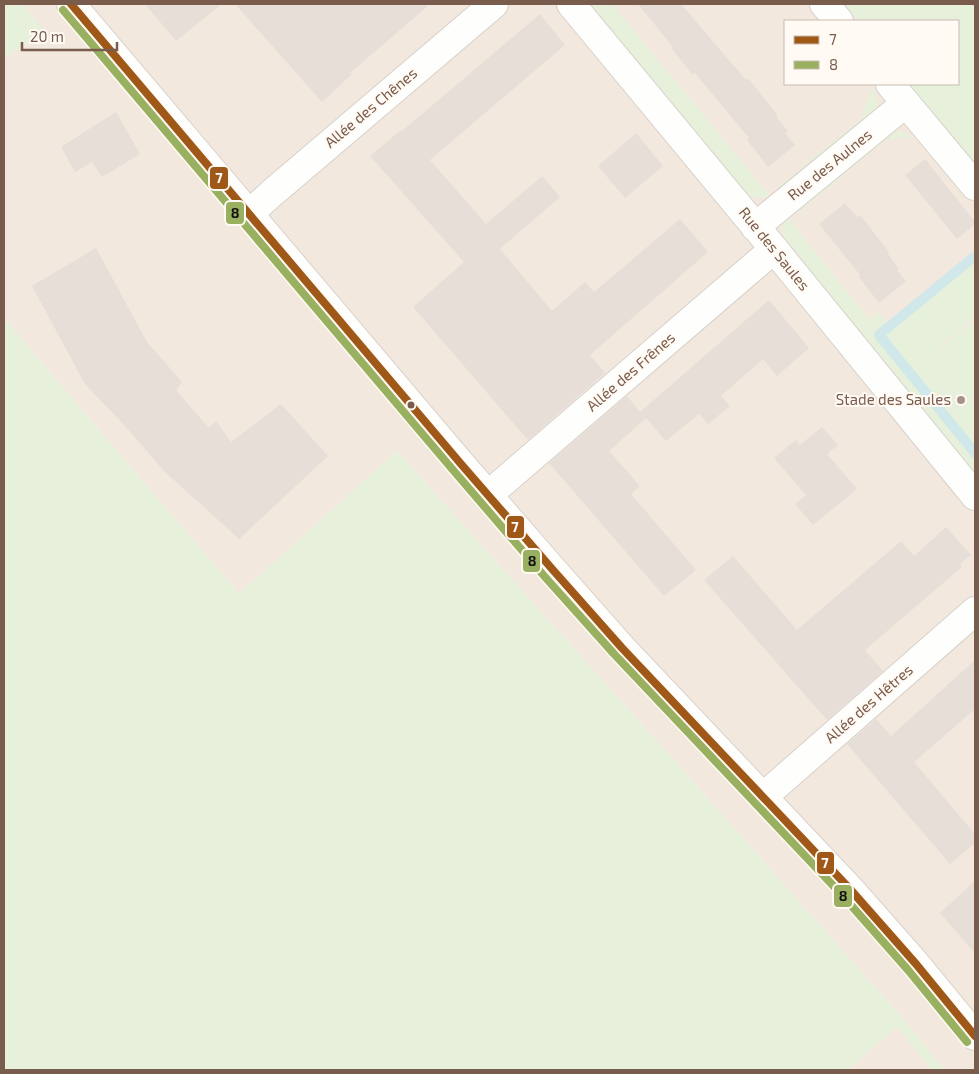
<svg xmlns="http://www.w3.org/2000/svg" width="979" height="1074" font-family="'Exo 2',sans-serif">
<rect width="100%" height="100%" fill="#f9f5f0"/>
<path fill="#f2e8de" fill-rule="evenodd" d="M 23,4 L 975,4 L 975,1070 L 848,1070 L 904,1020 L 673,759 L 397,451 L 239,594 L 4,318 L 4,57 L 45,33 ZM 785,21 L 958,21 L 958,84 L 785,84 Z"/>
<path fill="#e7f0db" d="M 4,4 L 23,4 L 46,33 L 4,57 Z
M 589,4 L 612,4 L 771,197 L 755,197 L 745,194 Z
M 844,4 L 975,4 L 975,164 L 909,84 L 958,84 L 958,21 L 858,21 Z
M 872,86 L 878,103 L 874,115 L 782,191 L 779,186 L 862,118 Z
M 896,130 L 913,137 L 885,140 L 796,215 L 792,208 L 885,132 Z
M 786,215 L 869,319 L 878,312 L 890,326 L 975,257 L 975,318 L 936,349 L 937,350 L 975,320 L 975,473 L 786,244 L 782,231 Z
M 4,318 L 239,594 L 397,451 L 673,759 L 904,1020 L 945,1070 L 931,1070 L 897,1026 L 848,1070 L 4,1070 Z"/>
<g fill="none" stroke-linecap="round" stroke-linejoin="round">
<path stroke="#d0e8ea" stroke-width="10" d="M 975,256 L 879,335 L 975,453"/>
</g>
<path fill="#e6ded7" d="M 145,4 L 222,4 L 176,41 Z
M 235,4 L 430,4 L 350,73 L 352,74 L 322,102 Z
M 638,4 L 681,4 L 734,66 L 746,80 L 748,78 L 778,116 L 776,117 L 788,131 L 785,133 L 795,145 L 768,167 L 747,140 L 749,138 L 695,73 L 693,75 L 672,49 L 673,47 Z
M 540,14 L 565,45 L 430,160 L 486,224 L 542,176 L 560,197 L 500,249 L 552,311 L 585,282 L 594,292 L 680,219 L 708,252 L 590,355 L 605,373 L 528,440 L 413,307 L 464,262 L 370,156 L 401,130 L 402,131 Z
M 116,112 L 140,154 L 102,177 L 92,162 L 75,172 L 61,147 Z
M 636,133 L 663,166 L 625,198 L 598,166 Z
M 925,159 L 975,222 L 975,224 L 957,239 L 905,175 Z
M 845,203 L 857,217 L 860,215 L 889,252 L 888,254 L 899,269 L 897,270 L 906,281 L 879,303 L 859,277 L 861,276 L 819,224 Z
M 96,248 L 147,342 L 182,382 L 176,390 L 209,428 L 216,421 L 231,442 L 281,404 L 328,456 L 239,539 L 164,471 L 126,427 L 85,384 L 32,286 Z
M 769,300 L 809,348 L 777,376 L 763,359 L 721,396 L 730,406 L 708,424 L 699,414 L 666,441 L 646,418 L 609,451 L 640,486 L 631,494 L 696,570 L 664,596 L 549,463 L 627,396 L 640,412 Z
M 822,427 L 838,445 L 827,454 L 857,489 L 813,525 L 795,504 L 806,495 L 774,458 L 796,440 L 800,445 Z
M 946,527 L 971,555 L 960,564 L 962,567 L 865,650 L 883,671 L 827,720 L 704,580 L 733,556 L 797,630 L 901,541 L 914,556 Z
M 975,660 L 975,709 L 914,762 L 975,834 L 975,843 L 950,864 L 847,744 L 876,719 L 891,736 Z
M 975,881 L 975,953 L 940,913 Z"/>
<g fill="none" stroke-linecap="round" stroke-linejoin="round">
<g stroke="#d7d1cb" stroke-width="30">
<path id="street" d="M 571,4 L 774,249 L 975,496
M 824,4 L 839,21
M 890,84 L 975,186
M 249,214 L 272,193 L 494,4
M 755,227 L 906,103
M 488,495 L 774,249
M 763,797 L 975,611"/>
</g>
<g stroke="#d9d2cb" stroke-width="30">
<path id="secondary" d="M 71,4 L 461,464 L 553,570 L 622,648 L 849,888 L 916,964 L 975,1036"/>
</g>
<use href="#street" stroke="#fefefd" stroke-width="28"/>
<use href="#secondary" stroke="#fefefd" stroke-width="28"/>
<g stroke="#fffaf3" stroke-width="11">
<path id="bus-1" d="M 71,4 L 461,464 L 553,570 L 622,648 L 849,888 L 916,964 L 975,1036"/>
</g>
<g stroke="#fffaf3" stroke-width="11">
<path id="bus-2" d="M 63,10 L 453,470 L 545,577 L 615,655 L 842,895 L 908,970 L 967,1042"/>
</g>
<use href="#bus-1" stroke="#9f5818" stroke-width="8"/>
<use href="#bus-2" stroke="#99b060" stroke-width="8"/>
</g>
<circle fill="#a69286" stroke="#fffaf3" stroke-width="2" cx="961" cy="400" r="5"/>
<circle fill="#7a5c4d" stroke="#fffaf3" stroke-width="2" cx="411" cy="405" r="4.5"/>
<g text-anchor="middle" stroke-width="4" stroke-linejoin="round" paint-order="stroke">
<g font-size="15" fill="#7a5c4d" stroke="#fffaf3">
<text transform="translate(371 108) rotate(-40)" y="5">Allée des Chênes</text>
<text transform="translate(830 165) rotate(-39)" y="5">Rue des Aulnes</text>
<text transform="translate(774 249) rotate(51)" y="5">Rue des Saules</text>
<text transform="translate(631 372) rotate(-41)" y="5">Allée des Frênes</text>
<text transform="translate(869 704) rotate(-41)" y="5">Allée des Hêtres</text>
</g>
<g font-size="15" fill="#7a5c4d" stroke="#fffaf3" text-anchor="end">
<text x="951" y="405">Stade des Saules</text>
</g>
</g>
<g stroke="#fffaf3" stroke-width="2">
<rect x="209" y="166" width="20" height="24" rx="5" fill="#9f5818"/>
<rect x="225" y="201" width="20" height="24" rx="5" fill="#99b060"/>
<rect x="506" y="515" width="19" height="24" rx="5" fill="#9f5818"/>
<rect x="522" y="549" width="19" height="24" rx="5" fill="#99b060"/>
<rect x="816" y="851" width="19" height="24" rx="5" fill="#9f5818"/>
<rect x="833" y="884" width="20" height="24" rx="5" fill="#99b060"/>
</g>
<g font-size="14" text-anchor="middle" font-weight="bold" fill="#fff">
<text x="219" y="183">7</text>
<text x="515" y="532">7</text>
<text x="825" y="868">7</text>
</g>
<g font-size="14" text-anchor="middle" font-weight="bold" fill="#111">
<text x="235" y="218">8</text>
<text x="532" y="566">8</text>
<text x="843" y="901">8</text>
</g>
<rect width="979" height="1074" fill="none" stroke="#7a5c4d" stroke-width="10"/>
<rect x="784" y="20" width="175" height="65" fill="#fffaf3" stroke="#cabbb1"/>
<rect x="794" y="36" width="25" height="8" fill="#9f5818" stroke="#cabbb1"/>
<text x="829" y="45" font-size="15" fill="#7a5c4d">7</text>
<rect x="794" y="61" width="25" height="8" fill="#99b060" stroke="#cabbb1"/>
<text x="829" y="70" font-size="15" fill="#7a5c4d">8</text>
<path d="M22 42v8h95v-8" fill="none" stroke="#7a5c4d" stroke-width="2.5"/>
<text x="30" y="42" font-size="15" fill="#7a5c4d" stroke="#fffaf3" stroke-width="4" paint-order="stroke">20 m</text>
</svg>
